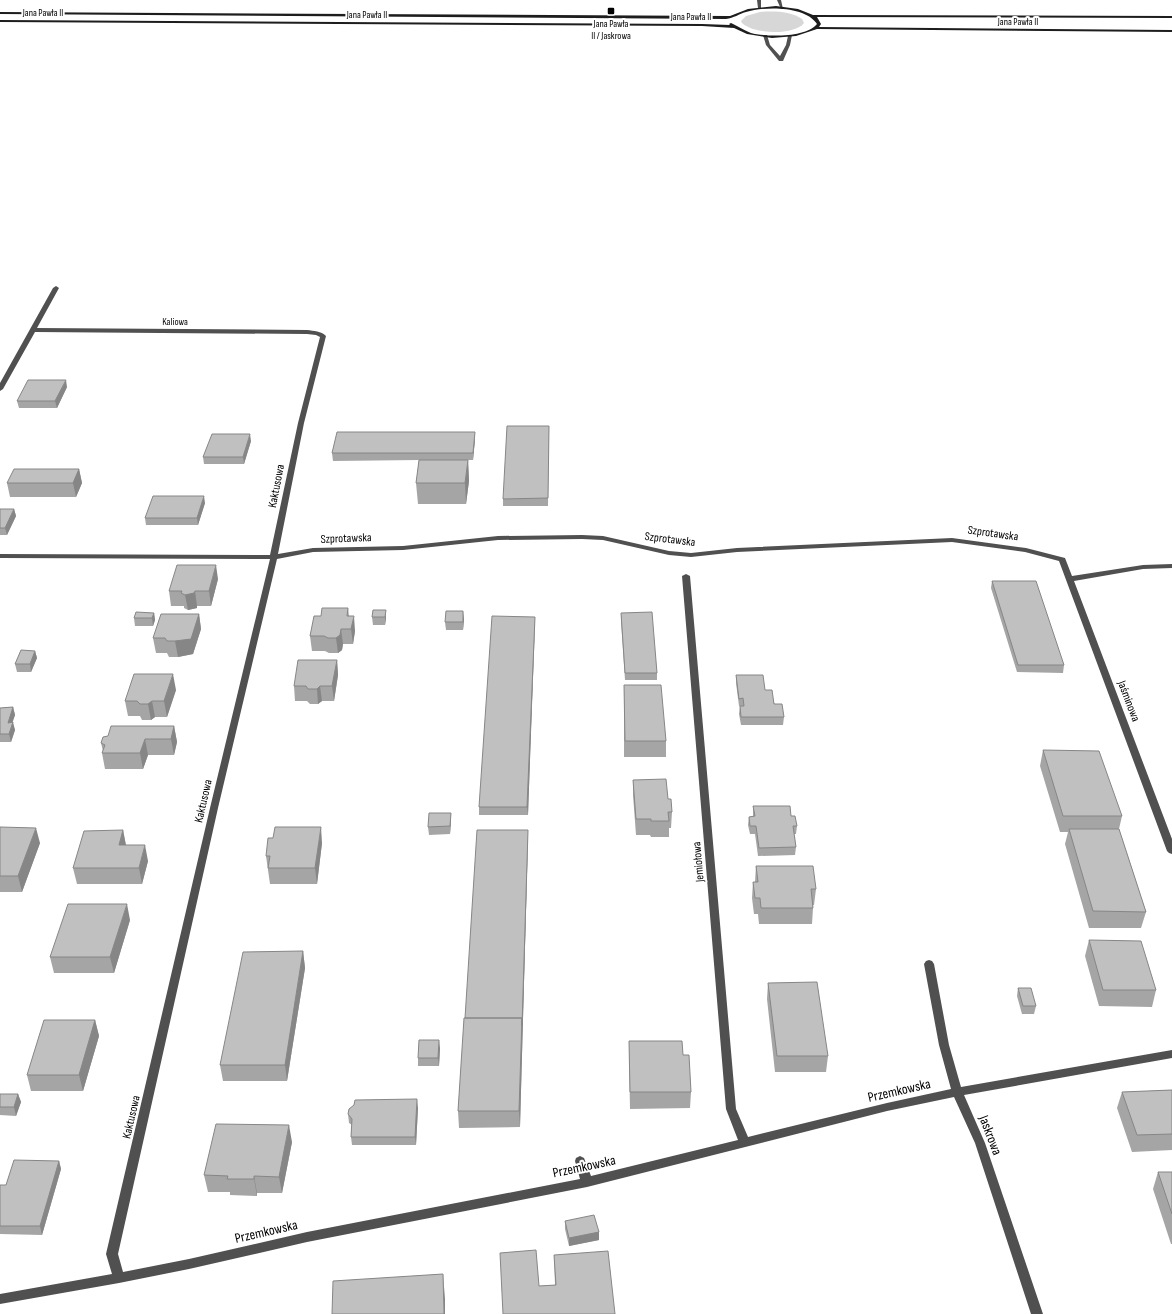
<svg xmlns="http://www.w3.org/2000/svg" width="1172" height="1314" font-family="'Sofia Sans Condensed',sans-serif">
<rect width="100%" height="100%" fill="#fff"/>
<path fill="#d7d7d7" d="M 760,12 C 774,11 790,11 802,19 L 804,23 C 794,36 753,34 742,23 L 741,21 L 746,16 Z"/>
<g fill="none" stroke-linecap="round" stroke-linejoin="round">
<path fill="#505050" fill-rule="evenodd" d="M 757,0 L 761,0 L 761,9 L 758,8 Z
M 777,0 L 781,0 L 783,9 L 781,9 Z
M 763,35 L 767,35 L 770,45 L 780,56 L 786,45 L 788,36 L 792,35 L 790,45 L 783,61 L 779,61 L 766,45 Z
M 56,286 L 59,288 L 37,328 L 307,330 C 314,331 321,331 326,336 L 304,423 L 278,554 L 313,548 L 403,546 L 498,536 L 582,535 L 603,536 L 669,551 L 691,553 L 737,548 L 952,538 L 1026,548 L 1065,558 L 1072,576 L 1143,565 L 1172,564 L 1172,568 L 1143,569 L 1074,581 L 1172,839 L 1172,854 L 1169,853 L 1167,851 L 1059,561 L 1025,552 L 952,542 L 737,552 L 691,557 L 669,555 L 603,540 L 582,539 L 498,540 L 403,550 L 313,552 L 277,559 L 218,808 L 118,1254 L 123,1272 L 189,1259 L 307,1232 L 580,1179 L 575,1161 L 576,1158 L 580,1156 L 584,1158 L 591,1176 L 738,1140 L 726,1109 L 682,576 L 686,574 L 690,576 L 736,1109 L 748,1137 L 887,1103 L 951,1089 L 939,1045 L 924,964 L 926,961 L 929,960 L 932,961 L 934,964 L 949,1045 L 961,1087 L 1172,1050 L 1172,1058 L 964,1095 L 985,1143 L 1043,1314 L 1031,1314 L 975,1143 L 954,1097 L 887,1111 L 587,1187 L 307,1242 L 189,1269 L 119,1283 L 0,1304 L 0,1294 L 112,1274 L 106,1254 L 210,808 L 270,559 L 0,558 L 0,554 L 270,555 L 298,423 L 320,337 L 316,335 L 307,334 L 35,332 L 3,389 L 0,391 L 0,383 L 53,288 Z"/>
<path fill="#1d1d1d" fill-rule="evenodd" d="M 776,6 L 798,9 L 813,15 L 1172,16 L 1172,18 L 817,17 L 821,24 L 819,27 L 1172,30 L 1172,32 L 817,29 L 796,36 L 772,38 L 747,34 L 734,28 L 702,26 L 0,22 L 0,20 L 702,24 L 730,25 L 729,24 L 731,23 C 738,26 743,30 751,33 C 766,37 806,38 817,24 C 806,6 765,6 746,12 C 739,14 734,18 726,19 L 0,14 L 0,12 L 726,16 L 730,16 L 748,9 Z"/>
</g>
<path fill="#a5a5a5" d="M 67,387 L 57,408 L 19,408 L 17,401 Z
M 549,426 L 548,506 L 503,506 L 503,499 Z
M 475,439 L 473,460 L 468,460 L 469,481 L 466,504 L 418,504 L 416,483 L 419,460 L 333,461 L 332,453 Z
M 251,441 L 244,464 L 204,464 L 203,457 Z
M 79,469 L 82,483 L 76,497 L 10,497 L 7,483 Z
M 205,503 L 198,525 L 146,525 L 145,518 Z
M 0,509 L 14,509 L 16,516 L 7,535 L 0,535 Z
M 218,579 L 211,606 L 197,606 L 197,608 L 188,610 L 184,608 L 184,606 L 171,606 L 169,591 Z
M 992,581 L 1064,665 L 1063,673 L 1017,672 L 991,588 Z
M 348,608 L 349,616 L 355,631 L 353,644 L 343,644 L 342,650 L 338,653 L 329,653 L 325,651 L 312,651 L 310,636 L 321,616 Z
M 373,610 L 386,618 L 385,625 L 373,625 L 372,617 Z
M 154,613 L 155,620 L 153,626 L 135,626 L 134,618 Z
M 621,613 L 657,673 L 657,680 L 625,680 L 621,620 Z
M 199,614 L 201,629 L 193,654 L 178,657 L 169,657 L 167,653 L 156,653 L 153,638 Z
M 535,617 L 528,815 L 479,815 L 479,807 Z
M 464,619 L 463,630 L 446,630 L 445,622 Z
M 35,651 L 37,658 L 31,672 L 17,672 L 15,664 Z
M 337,660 L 338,675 L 334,701 L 322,701 L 318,704 L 310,704 L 307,701 L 295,701 L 294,686 Z
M 736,675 L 765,690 L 784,717 L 783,725 L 741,725 L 739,714 L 740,706 L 739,706 L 736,683 Z
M 624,685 L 666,741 L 666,757 L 624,757 Z
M 176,690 L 167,717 L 155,717 L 151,720 L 142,720 L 140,716 L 128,716 L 125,701 Z
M 13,707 L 15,715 L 12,722 L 15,730 L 11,742 L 0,742 L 0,708 Z
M 174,726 L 177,742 L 174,755 L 148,755 L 143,769 L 105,769 L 102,753 L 103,751 L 101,743 Z
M 1043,750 L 1122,816 L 1119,829 L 1146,912 L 1141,928 L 1089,928 L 1065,844 L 1068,832 L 1060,832 L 1040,766 Z
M 633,780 L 668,799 L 672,812 L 671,828 L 669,828 L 669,837 L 651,837 L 650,835 L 636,835 L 633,795 Z
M 753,806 L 791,816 L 797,826 L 796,834 L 794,834 L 796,847 L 795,855 L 758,856 L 755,834 L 750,834 L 748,825 L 749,817 L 753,816 Z
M 451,813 L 451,821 L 450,834 L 429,835 L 428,827 Z
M 0,827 L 40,843 L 22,892 L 0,892 Z
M 123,830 L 126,845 L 148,861 L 142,884 L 77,884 L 73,868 Z
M 528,838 L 520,1127 L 459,1128 L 458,1111 L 465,1018 Z
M 322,843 L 317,884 L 270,884 L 266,856 Z
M 756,866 L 816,889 L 814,905 L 813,905 L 813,908 L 812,924 L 759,924 L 758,914 L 754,914 L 752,898 L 753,882 L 755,882 Z
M 130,920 L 114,973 L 54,973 L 50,957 Z
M 1089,940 L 1156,990 L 1152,1007 L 1099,1006 L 1085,956 Z
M 303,951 L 305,968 L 287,1081 L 223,1081 L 220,1065 Z
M 768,983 L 828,1056 L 826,1072 L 775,1072 L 767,999 Z
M 1018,988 L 1036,1006 L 1034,1014 L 1022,1014 L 1017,996 Z
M 95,1020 L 99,1036 L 83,1091 L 31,1091 L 27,1075 Z
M 629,1041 L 683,1055 L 691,1092 L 690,1108 L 630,1109 L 629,1058 Z
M 440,1048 L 439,1066 L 418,1066 L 418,1058 Z
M 1172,1090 L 1172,1150 L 1132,1152 L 1117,1108 L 1122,1092 Z
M 0,1094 L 18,1094 L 21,1102 L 16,1116 L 0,1115 Z
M 418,1108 L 416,1145 L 352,1145 L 351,1137 L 352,1125 L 349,1123 L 348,1114 Z
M 292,1142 L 282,1193 L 257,1193 L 257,1196 L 230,1195 L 230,1192 L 208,1192 L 204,1175 Z
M 59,1161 L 61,1169 L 42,1235 L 0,1234 L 0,1185 L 6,1185 Z
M 1158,1172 L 1172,1172 L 1172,1244 L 1171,1244 L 1153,1189 Z
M 565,1221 L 599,1232 L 599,1240 L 569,1246 L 565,1229 Z
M 554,1255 L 615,1314 L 539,1286 L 555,1285 Z"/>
<path fill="#868686" d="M 66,380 L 67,387 L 57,408 L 55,401 Z
M 475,432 L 475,439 L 473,460 L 473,453 Z
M 250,434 L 251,441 L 244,464 L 243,457 Z
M 468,460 L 469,481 L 466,504 L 465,483 Z
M 79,469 L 82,483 L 76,497 L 73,483 Z
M 204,496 L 205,503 L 198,525 L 197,518 Z
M 14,509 L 16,516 L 7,535 L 5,528 Z
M 216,565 L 218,579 L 211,606 L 209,591 Z
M 195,591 L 197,606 L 197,608 L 188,610 L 185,595 Z
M 386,610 L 386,618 L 385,625 L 385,617 Z
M 463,611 L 464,619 L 463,630 Z
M 154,613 L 155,620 L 153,626 L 152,618 Z
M 199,614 L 201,629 L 193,654 L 178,657 L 175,641 Z
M 354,616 L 355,631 L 353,644 L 351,629 Z
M 535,617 L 535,624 L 528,815 L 527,807 Z
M 341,629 L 343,644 L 342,650 L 338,653 L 336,638 Z
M 35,651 L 37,658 L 31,672 L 30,664 Z
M 337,660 L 338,675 L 334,701 L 332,686 Z
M 173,674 L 176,690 L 167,717 L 164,701 Z
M 320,686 L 322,701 L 318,704 L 317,689 Z
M 152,701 L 155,717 L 151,720 L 148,704 Z
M 13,707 L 15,715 L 10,730 L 8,723 Z
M 13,722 L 15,730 L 11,742 L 9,734 Z
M 174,726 L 177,742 L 174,755 L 171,739 Z
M 145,739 L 148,755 L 143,769 L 140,753 Z
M 451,813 L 451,821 L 450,834 L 450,826 Z
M 321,827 L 322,843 L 317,884 L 315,868 Z
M 36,828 L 40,843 L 22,892 L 18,876 Z
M 123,830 L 126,846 L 119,845 Z
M 528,830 L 528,838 L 520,1127 L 519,1111 Z
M 145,845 L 148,861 L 142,884 L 139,868 Z
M 127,904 L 130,920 L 114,973 L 110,957 Z
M 303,951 L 305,968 L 287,1081 L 285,1065 Z
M 95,1020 L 99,1036 L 83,1091 L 79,1075 Z
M 439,1040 L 440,1048 L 439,1066 L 438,1058 Z
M 18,1094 L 21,1102 L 16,1116 L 14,1107 Z
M 417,1099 L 418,1108 L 416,1145 L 415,1137 Z
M 289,1125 L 292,1142 L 282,1193 L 279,1177 Z
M 59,1161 L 61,1169 L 42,1235 L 40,1226 Z
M 254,1176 L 257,1193 L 257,1196 L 254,1179 Z
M 599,1232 L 599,1240 L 569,1246 L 569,1238 Z
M 443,1274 L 445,1299 L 445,1314 L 444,1314 Z"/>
<path fill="#c0c0c0" stroke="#868686" d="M 28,380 L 66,380 L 55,401 L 17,401 Z
M 507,426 L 549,426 L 548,498 L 503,499 Z
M 337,432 L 475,432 L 473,453 L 332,453 Z
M 212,434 L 250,434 L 243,457 L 203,457 Z
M 419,460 L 468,460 L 465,483 L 416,483 Z
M 14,469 L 79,469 L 73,483 L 7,483 Z
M 153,496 L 204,496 L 197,518 L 145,518 Z
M 0,509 L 14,509 L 5,528 L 0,528 Z
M 177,565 L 216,565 L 209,591 L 195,591 L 194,593 L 185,595 L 181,593 L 182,591 L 169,591 Z
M 992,581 L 1036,581 L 1064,665 L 1018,665 Z
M 322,608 L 348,608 L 347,616 L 354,616 L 351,629 L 341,629 L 340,635 L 336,638 L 328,638 L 324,636 L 310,636 L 314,616 L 321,616 Z
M 373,610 L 386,610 L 385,617 L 372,617 Z
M 446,611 L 463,611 L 463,622 L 445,622 Z
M 136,612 L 154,613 L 152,618 L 134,618 Z
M 652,612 L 657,673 L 625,673 L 621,613 Z
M 161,614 L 199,614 L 191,639 L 175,641 L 167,641 L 165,638 L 153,638 Z
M 492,616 L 535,617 L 527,807 L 479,807 Z
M 21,650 L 35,651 L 30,664 L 15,664 Z
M 298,660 L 337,660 L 332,686 L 320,686 L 317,689 L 308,689 L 306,686 L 294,686 Z
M 134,674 L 173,674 L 164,701 L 152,701 L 148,704 L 140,704 L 137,701 L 125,701 Z
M 736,675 L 763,675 L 765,690 L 772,690 L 774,704 L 782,704 L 784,717 L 741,717 L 740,706 L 744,706 L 743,698 L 739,699 Z
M 624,685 L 661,685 L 666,741 L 625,741 Z
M 13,707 L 8,723 L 13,722 L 9,734 L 0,734 L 0,708 Z
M 111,726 L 174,726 L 171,739 L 145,739 L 140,753 L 102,753 L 105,745 L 101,743 L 103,737 L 108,736 Z
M 1043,750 L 1099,751 L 1122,816 L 1063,816 Z
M 666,779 L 668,799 L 671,799 L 672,812 L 668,812 L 669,821 L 651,821 L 651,819 L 636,819 L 633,780 Z
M 753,806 L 790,806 L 791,816 L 795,816 L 797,826 L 793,826 L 796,847 L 759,848 L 756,826 L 750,826 L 749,817 L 755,816 Z
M 429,813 L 451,813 L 450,826 L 428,827 Z
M 0,827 L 36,828 L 18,876 L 0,876 Z
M 275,827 L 321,827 L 315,868 L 268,868 L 270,856 L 266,856 L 268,838 L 273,838 Z
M 1069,829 L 1119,829 L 1146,912 L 1093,911 Z
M 123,830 L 119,845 L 145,845 L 139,868 L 73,868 L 84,831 Z
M 477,830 L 528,830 L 522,1026 L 522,1018 L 465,1018 Z
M 756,866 L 813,866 L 816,889 L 811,889 L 813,908 L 761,908 L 760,898 L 755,898 L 753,882 L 758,882 Z
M 68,904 L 127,904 L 110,957 L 50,957 Z
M 1089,940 L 1141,941 L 1156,990 L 1103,990 Z
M 303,951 L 285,1065 L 220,1065 L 243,952 Z
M 817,982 L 828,1056 L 777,1056 L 768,983 Z
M 1018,988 L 1031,988 L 1036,1006 L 1023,1006 Z
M 464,1018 L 522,1018 L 519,1111 L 458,1111 Z
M 44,1020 L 95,1020 L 79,1075 L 27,1075 Z
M 419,1040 L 439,1040 L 438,1058 L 418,1058 Z
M 629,1041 L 682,1041 L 683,1055 L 689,1055 L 691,1092 L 630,1092 Z
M 1172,1090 L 1172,1134 L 1137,1135 L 1122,1092 Z
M 0,1094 L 18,1094 L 14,1107 L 0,1107 Z
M 417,1099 L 415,1137 L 351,1137 L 352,1119 L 348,1114 L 349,1109 L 354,1105 L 355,1100 Z
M 216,1124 L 289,1125 L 279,1177 L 254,1176 L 254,1179 L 227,1179 L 228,1176 L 204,1175 Z
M 14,1160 L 59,1161 L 40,1226 L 0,1226 L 0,1185 L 6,1185 Z
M 1158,1172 L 1172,1172 L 1172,1214 Z
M 594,1215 L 599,1232 L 569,1238 L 565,1221 Z
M 536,1250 L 539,1286 L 556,1285 L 554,1255 L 608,1251 L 615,1314 L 503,1314 L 500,1253 Z
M 443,1274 L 444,1314 L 332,1314 L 333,1281 Z"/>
<rect fill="#000" stroke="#fff" stroke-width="1.5" x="607" y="7" width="8" height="8" rx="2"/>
<g text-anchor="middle" stroke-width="4" stroke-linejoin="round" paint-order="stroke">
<g font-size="10" fill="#000" stroke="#fff">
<text x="43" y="16">Jana Pawła II</text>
<text x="367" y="18">Jana Pawła II</text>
<text x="691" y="20">Jana Pawła II</text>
<text x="1018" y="25">Jana Pawła II</text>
<text x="175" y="325">Kaliowa</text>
</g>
<g font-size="10" fill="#000" stroke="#fff">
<text x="611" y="27">Jana Pawła<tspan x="611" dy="12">II / Jaskrowa</tspan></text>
</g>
<g font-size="12" fill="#000" stroke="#fff">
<text transform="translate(276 486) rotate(-79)" y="4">Kaktusowa</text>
<text transform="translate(993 533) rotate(8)" y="4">Szprotawska</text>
<text transform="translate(346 538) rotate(-2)" y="4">Szprotawska</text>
<text transform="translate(670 539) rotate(7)" y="4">Szprotawska</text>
<text transform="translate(1129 701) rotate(69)" y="4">Jaśminowa</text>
<text transform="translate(203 801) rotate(-77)" y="4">Kaktusowa</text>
<text transform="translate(698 862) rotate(-95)" y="4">Jemiołowa</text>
<text transform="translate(131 1117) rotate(-77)" y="4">Kaktusowa</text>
</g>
<g font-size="14" fill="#000" stroke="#fff">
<text transform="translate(899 1090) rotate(-13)" y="5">Przemkowska</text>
<text transform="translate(991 1135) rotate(69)" y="5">Jaskrowa</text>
<text transform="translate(584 1166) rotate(-12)" y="5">Przemkowska</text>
<text transform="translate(266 1231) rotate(-13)" y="5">Przemkowska</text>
</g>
</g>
</svg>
